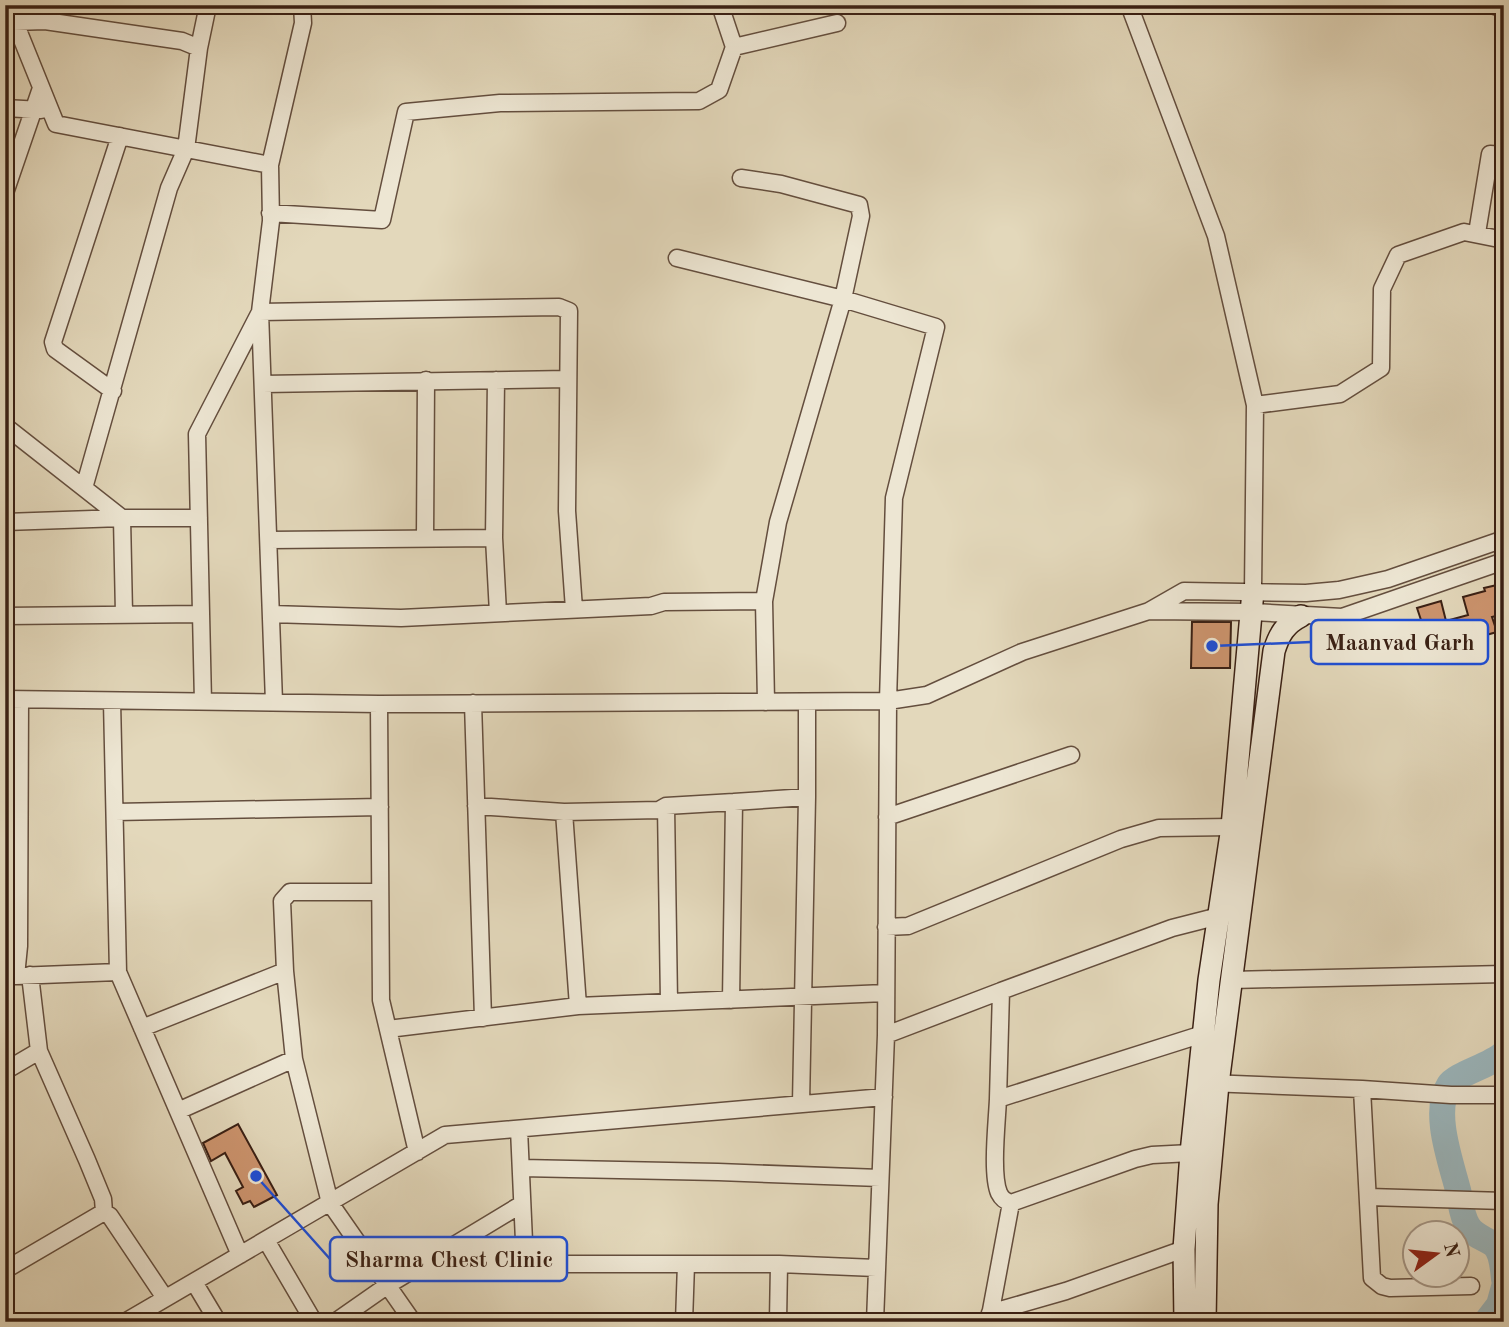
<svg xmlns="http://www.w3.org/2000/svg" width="1509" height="1327" font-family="'Old Standard TT',serif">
<rect width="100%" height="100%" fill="#e3d8bb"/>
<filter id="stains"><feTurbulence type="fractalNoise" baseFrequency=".00286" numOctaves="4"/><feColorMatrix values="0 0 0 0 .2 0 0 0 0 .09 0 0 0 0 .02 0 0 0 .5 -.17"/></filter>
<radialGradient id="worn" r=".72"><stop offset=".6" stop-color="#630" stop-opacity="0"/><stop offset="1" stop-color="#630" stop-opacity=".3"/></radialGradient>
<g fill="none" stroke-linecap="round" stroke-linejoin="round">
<path stroke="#9bb6bc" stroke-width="26" d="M 1504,1053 C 1490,1066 1456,1074 1449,1085 C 1432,1112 1451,1162 1458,1190 C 1461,1202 1461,1215 1468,1226 C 1474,1236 1484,1238 1493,1244 C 1502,1251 1503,1269 1504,1279
M 1486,1322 L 1499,1305 L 1504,1287"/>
</g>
<path fill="#cc946e" stroke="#3a2014" stroke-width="2" d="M 1497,585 L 1504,614 L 1492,617 L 1497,632 L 1453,644 L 1454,648 L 1425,656 L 1419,638 L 1421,630 L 1419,623 L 1422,623 L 1417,608 L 1441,601 L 1446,621 L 1468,615 L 1463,597 L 1485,591 L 1484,588 Z
M 1192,622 L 1231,622 L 1230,668 L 1191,668 Z
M 238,1124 L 277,1195 L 254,1207 L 250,1201 L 243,1204 L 236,1191 L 243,1187 L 225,1153 L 211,1161 L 203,1143 Z"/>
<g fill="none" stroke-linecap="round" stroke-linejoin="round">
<g stroke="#644e3e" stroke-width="19">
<path id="street" d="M 8,5 L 56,124 L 270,165 L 271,221 L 260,312 L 274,702
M 1129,5 L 1216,236 L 1255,405 L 1253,591
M 1491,5 L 1504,9
M 14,22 L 45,21 L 182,41 L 199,48
M 734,47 L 837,23
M 5,108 L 41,110
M 270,165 L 303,23 L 302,5
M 741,178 L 781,184 L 859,205 L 861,216 L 843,299 L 778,522 L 764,601 L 766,702
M 5,193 L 41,88
M 270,213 L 382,220 L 406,112 L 500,103 L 699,101 L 719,90 L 734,47 L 720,5
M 1477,233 L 1490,154 L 1504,155
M 677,258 L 843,299 L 936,327 L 894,498 L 888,701 L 886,1035 L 875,1322
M 496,380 L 494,538 L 498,613
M 263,384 L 568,379
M 113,391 L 55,349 L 53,342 L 120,136
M 1255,405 L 1340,394 L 1381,368 L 1382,289 L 1398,255 L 1464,232 L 1504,240
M 5,426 L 122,518 L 199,518
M 84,488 L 169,188 L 186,149 L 199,48 L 208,5
M 5,522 L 122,518 L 124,614
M 425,539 L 426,380
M 269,540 L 494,538
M 1149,611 L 1253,612 L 1342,617 L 1504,561
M 271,614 L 401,618 L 651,606 L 664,602 L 764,601
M 5,616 L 201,614
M 5,699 L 379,704 L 888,701 L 927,695 L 1022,652 L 1149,611 L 1184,591 L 1306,593 L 1339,590 L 1388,579 L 1504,539
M 112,701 L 118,972 L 240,1255
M 203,702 L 197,434 L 260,312 L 559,307 L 569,311 L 567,511 L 574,609
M 473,703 L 483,1018
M 379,704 L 381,1000 L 417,1152
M 807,797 L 807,702
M 476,806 L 564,812 L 659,810 L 666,806 L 734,802
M 666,806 L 669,1002
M 115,812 L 380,807
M 564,812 L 578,1006
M 887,817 L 1071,755
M 886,927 L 908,926 L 1121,839 L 1159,828 L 1232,827
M 19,946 L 16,976 L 118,972
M 5,955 L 19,946 L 20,700
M 285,971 L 282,901 L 290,892 L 380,892
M 30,975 L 39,1051 L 87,1160 L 103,1199 L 104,1212 L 110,1216 L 165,1298
M 1231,980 L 1504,974
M 1001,991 L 1172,928 L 1219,916
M 731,1000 L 734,802 L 807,797 L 801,1104
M 142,1028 L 285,971 L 294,1059 L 330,1203 L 413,1322
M 388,1029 L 578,1006 L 885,993
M 886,1035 L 1001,991 L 998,1099 L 1203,1034
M 5,1071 L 39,1051
M 1209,1083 L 1362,1089 L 1451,1095 L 1504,1095
M 1362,1089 L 1372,1278 L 1382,1286 L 1390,1288 L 1471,1286
M 998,1099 C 997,1122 991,1174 999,1193 C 1002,1199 1005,1201 1011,1203 L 1135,1159 L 1152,1155 L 1191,1153
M 178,1111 L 294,1059
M 519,1129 L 525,1264 L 779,1264
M 521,1168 L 718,1172 L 880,1178
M 1369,1197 L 1504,1201
M 266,1240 L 314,1322
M 5,1270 L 104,1212
M 194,1282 L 218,1322
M 990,1313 L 1066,1291 L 1184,1249
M 989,1321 L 1011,1203
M 125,1322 L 445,1135 L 884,1097
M 335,1322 L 388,1285 L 522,1204
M 684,1322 L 686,1264
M 778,1322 L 779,1264 L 876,1268"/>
</g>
<g stroke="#3a2014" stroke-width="24">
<path id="secondary" d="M 1185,1322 L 1184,1249 L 1191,1153 L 1209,980 L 1232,827 L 1253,591
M 1205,1322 L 1207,1204 L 1218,1084 L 1274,651 C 1279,635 1285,624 1301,616"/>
</g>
<use href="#street" stroke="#ede6d3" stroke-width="16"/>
<use href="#secondary" stroke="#ede6d3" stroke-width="21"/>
</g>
<path fill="none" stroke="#1d4ed8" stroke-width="2.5" d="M1212 646L1311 642M256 1176L330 1259"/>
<g fill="#1d4ed8" stroke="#ede6d3" stroke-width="2.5">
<circle cx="1212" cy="646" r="7"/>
<circle cx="256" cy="1176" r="7"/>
</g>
<g fill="#ede6d3" stroke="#1d4ed8" stroke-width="2.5">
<rect x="1311" y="620" width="177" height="44" rx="7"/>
<rect x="330" y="1237" width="237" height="44" rx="7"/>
</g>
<g font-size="23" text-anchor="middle" font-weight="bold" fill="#3a2014">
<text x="1400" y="650">Maanvad Garh</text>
<text x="449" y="1267">Sharma Chest Clinic</text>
</g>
<rect width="1509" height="1327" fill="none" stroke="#e3d8bb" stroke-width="28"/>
<rect x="7" y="7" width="1495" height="1313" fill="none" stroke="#3a2014" stroke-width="3.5"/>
<rect x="14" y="14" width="1481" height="1299" fill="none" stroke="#3a2014" stroke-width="2"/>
<g transform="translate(1436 1254) rotate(75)"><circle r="33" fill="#ede6d3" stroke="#a59787" stroke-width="2"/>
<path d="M0-5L12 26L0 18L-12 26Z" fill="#8f2418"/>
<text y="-10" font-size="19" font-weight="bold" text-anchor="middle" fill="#3a2014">N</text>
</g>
<rect width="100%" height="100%" filter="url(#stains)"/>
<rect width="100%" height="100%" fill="url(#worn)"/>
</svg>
